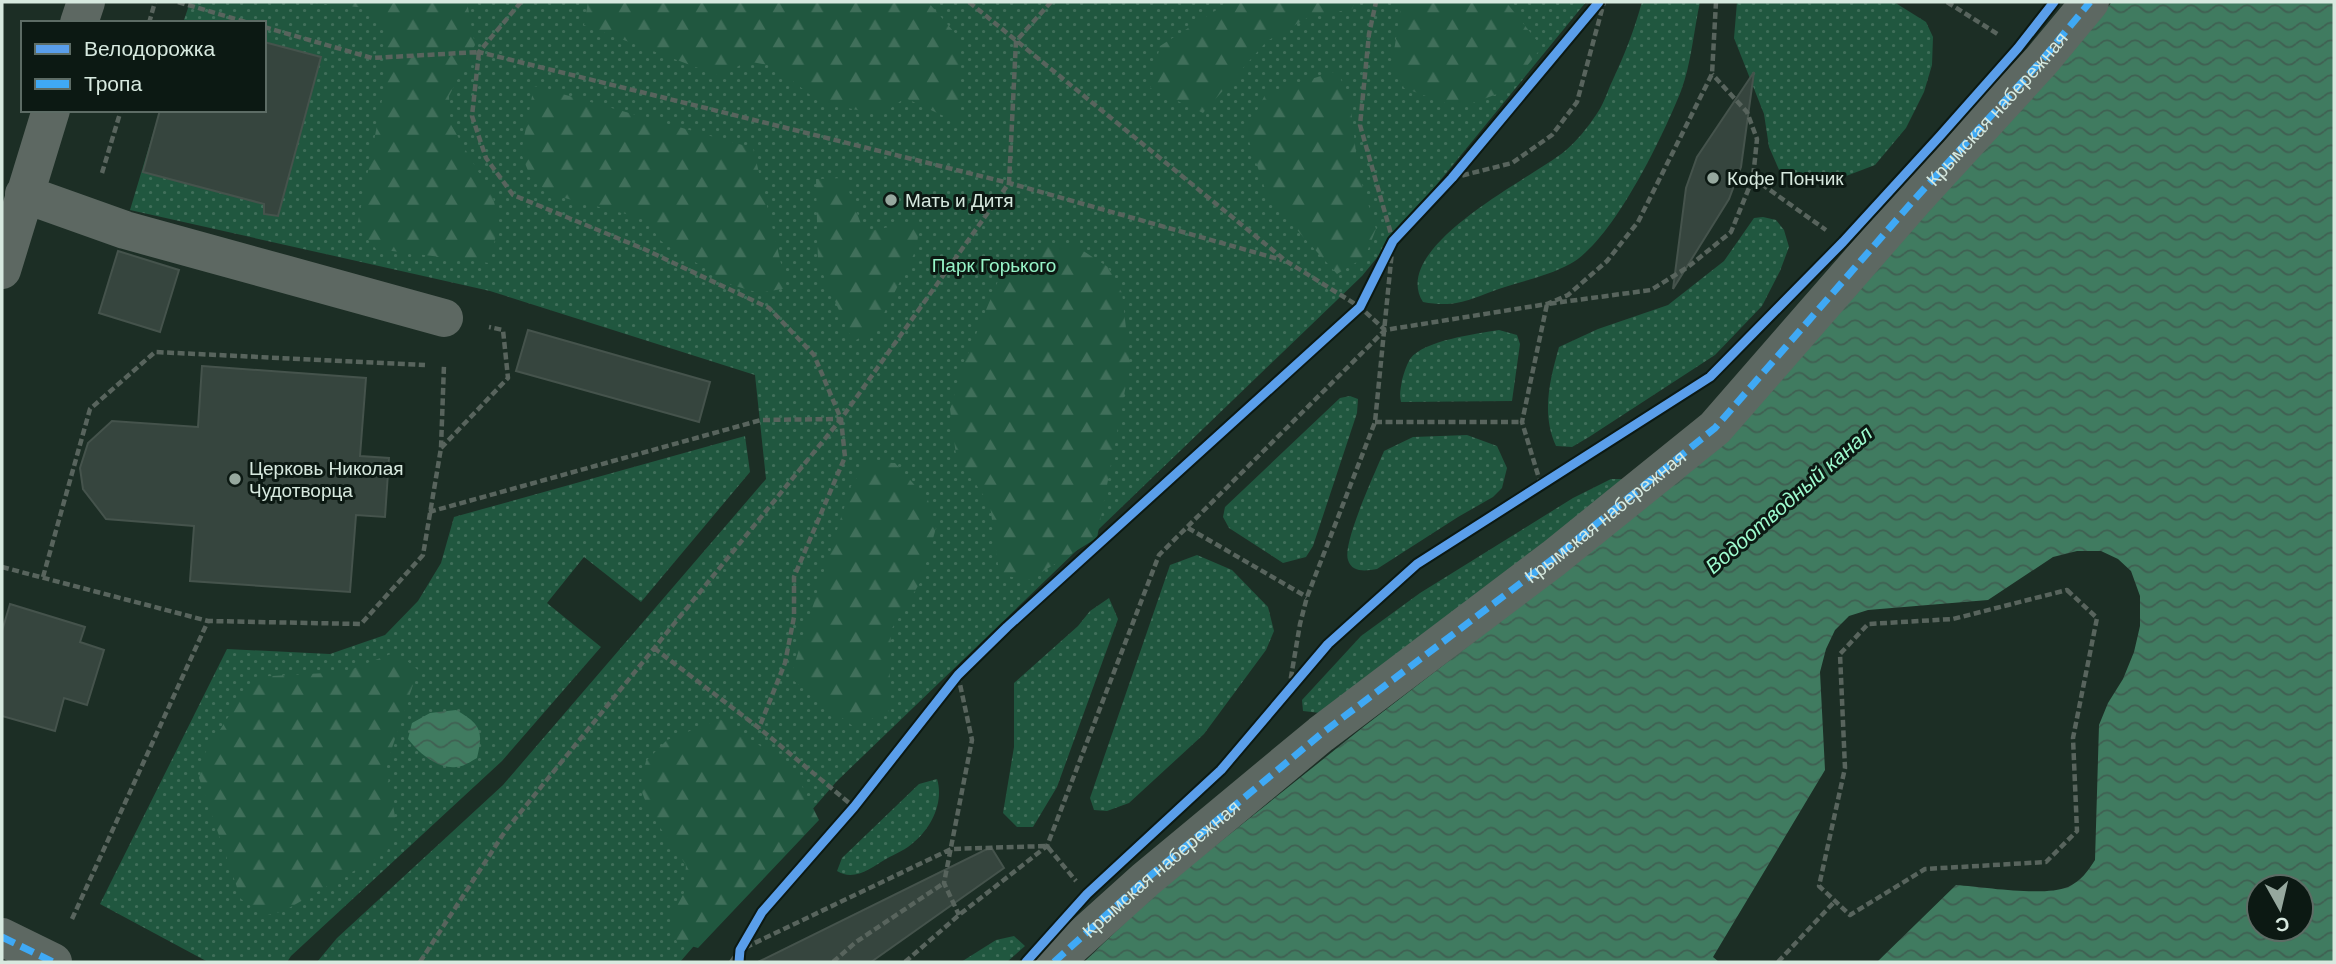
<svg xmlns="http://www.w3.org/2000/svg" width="2336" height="964" font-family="Helvetica,sans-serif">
<defs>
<pattern id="green-dots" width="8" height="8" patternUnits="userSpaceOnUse" patternTransform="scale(1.75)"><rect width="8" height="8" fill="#20573f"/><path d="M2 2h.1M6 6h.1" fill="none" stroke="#406f5a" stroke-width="1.8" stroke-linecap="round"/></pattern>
<pattern id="forest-firs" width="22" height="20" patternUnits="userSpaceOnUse" patternTransform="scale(1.75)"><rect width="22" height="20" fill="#20573f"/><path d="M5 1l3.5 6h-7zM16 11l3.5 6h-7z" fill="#406f5a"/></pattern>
<pattern id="water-waves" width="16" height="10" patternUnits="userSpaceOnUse" patternTransform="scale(1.75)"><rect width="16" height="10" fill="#407b60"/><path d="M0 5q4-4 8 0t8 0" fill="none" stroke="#406052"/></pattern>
</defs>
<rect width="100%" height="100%" fill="#1c2e25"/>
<path fill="url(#green-dots)" d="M 190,2 L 1586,2 L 1362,276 L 837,781 L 680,962 L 317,962 L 337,938 L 503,785 L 766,479 L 755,375 L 490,291 L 130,210 L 160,110 L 264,110 L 264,23 L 183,23 Z
M 1642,2 L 1700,2 C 1694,29 1691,65 1681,91 C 1663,136 1613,241 1570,264 C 1550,275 1527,280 1505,287 C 1473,297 1459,309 1423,302 C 1388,247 1532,178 1565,151 C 1576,142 1588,127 1596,115 C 1602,107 1606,96 1610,86 C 1624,56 1633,34 1642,2 Z
M 1737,2 L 1894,2 L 1926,22 L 1933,37 L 1932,65 L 1924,92 L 1906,128 L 1875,165 L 1833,181 L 1795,181 L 1780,172 L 1769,147 L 1764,114 L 1734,38 Z
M 1763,217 L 1776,220 L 1784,230 L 1789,247 L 1780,271 L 1762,306 L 1715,355 L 1589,437 L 1572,447 L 1556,446 C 1541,414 1550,379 1559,347 L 1598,329 L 1668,305 L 1724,261 L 1754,218 Z
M 1499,330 L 1517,335 L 1520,344 L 1512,401 L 1401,402 C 1399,393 1401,388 1402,380 C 1404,373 1406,366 1410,359 C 1424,340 1476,334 1499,330 Z
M 1350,396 L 1358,399 L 1357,413 L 1313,546 L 1306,557 L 1283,563 L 1229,528 L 1223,517 L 1225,507 L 1340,398 Z
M 1467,435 L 1497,446 L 1507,468 L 1502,488 L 1493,497 L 1458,517 L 1377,569 C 1366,571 1352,573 1348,560 C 1342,543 1376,471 1384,451 L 1413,437 Z
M 745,436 L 750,472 L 641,602 L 584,557 L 547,603 L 601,647 L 502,761 L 291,956 L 287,962 L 208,962 L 100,904 L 227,649 L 330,654 L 385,635 L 418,601 L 441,563 L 454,517 Z
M 1611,479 L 1622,479 L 1624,483 L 1320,713 L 1303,711 L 1302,700 L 1361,636 L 1420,593 L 1573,498 Z
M 1197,555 L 1232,570 L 1268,607 L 1274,631 L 1266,650 L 1204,734 L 1129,803 L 1107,811 L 1094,810 L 1090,798 L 1170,565 Z
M 1109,598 L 1118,619 L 1057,787 L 1033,827 L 1017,827 L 1003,813 L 1014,747 L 1014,683 L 1078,626 L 1090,611 Z
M 937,779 C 944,801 932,827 914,842 C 907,849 895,854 886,859 C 871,868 854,882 837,871 L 842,858 L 919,784 Z
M 1014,936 L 1025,946 L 1007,962 L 961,962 L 996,940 Z"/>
<path fill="url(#forest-firs)" d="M 303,2 L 467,2 L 475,45 L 449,96 L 450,123 L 493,197 L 499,224 L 489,263 L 376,249 L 357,227 L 385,85 L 384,28 L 368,8 Z
M 588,2 L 928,2 L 961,40 L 961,124 L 905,98 L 881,115 L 819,102 L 774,66 L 746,61 L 722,77 L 584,25 Z
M 1229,2 L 1355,2 L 1352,9 L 1309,17 L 1267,41 L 1203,113 L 1150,88 L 1160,46 Z
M 1402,2 L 1506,2 L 1542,47 L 1508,90 L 1459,108 L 1404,88 L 1392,63 Z
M 1337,71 L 1350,99 L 1358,171 L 1376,229 L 1365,257 L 1337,274 L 1268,198 L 1246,132 L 1266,93 Z
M 534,86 L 753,148 L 787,288 L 759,293 L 732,285 L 661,241 L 645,219 L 557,196 L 532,181 L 521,153 Z
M 844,178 L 864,232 L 919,221 L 917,248 L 877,327 L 853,342 L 818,263 L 816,179 Z
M 1071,243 L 1108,267 L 1122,293 L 1130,364 L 1097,538 L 1029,580 L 1001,575 L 999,572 L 990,505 L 956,455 L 950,409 L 963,366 L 1002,271 L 1043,246 Z
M 868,462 L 895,463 L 928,500 L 936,528 L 921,581 L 891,630 L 889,711 L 854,727 L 790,678 L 851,486 Z
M 396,652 L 418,670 L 386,766 L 396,822 L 387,852 L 282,912 L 267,915 L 241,899 L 199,778 L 205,753 L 254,677 L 344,672 Z
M 720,719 L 793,768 L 819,820 L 698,948 L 677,942 L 670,919 L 684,893 L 686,865 L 650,813 L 640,787 L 646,761 L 667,740 Z"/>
<path fill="url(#water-waves)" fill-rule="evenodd" d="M 2112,2 L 2334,2 L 2334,962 L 1877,962 L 1956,885 C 1985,887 2043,897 2068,887 C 2081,881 2088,871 2095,860 L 2099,725 L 2108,703 L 2123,679 L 2134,652 L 2140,626 L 2140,596 L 2131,571 L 2118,559 L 2101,551 L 2077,551 L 2053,557 L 1988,600 L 1868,610 L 1849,616 L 1835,630 L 1826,649 L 1820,672 L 1825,770 L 1713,957 L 1719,962 L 1084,962 L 1155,894 L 1362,728 L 1502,620 L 1725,436 ZM 2259,887 L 2301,887 L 2301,929 L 2259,929 Z
M 456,710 C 480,724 484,730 477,758 C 472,761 463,767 456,767 C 437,769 419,753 408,739 L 412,723 L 430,713 Z"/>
<path fill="#36453e" stroke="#45534c" stroke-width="2" d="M 264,42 L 321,57 L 278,216 L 264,214 L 264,204 L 143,172 L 160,110 L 264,110 Z
M 1754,72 L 1741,167 L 1729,199 L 1673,289 L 1686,188 L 1697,157 Z
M 118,251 L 179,270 L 160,332 L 99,313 Z
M 528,330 L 710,382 L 699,422 L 516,371 Z
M 202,366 L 366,378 L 360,456 L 389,458 L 385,517 L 356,515 L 350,592 L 190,581 L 194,526 L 106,519 L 83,489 L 80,468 L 88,443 L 112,421 L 198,427 Z
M 10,604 L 85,627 L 80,642 L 104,650 L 87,705 L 64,698 L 55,731 L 2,716 L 2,631 Z
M 991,847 L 1004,868 L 871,962 L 758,962 Z"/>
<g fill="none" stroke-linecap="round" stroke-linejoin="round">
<path stroke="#58645d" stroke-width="4.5" stroke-dasharray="7 3.5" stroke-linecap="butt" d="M 178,2 L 249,23
M 521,2 L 479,52 L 1009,183 L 1282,260
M 969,2 L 1286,261 L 1360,307 L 1385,330 L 1547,304 L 1568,295 L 1607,261 L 1638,222 L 1712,74 L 1716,2
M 1947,2 L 1999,35
M 149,23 L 155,2
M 264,27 L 372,58 L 479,52 L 472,116 L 486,158 L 513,195 L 644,249 L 769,308 L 814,355 L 841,419 L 845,457 L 794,577 L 794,617 L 785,663 L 759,728
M 102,173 L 121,110
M 1452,178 L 1512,163 L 1552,135 L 1577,102 L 1604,2
M 1753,178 L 1826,230
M 1375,422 L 1522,422
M 441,448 L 508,378 L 503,330 L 489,327
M 1541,485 L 1522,422 L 1547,304 L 1651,290 L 1688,267 L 1731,232 L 1753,178 L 1757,139 L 1747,112 L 1712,74
M 429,512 L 761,420 L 840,419
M 1188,528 L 1307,597
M 2,567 L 208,621
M 43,577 L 90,409 L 155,352 L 425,365
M 2067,590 L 2097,618 L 2073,738 L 2077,831 L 2046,862 L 1925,869 L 1850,915 L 1819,886 L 1845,768 L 1840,654 L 1868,624 L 1953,619 Z
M 654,648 L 759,728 L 854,807
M 958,675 L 972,740 L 944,883 L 959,915
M 1289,689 L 1300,624 L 1307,597 L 1375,422 L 1393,241 L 1360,125 L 1369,34 L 1376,2
M 72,919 L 208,621 L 361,624 L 423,555 L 441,448 L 444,365
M 420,962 L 506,830 L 841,419 L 1009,183 L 1016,41 L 1051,2
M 731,962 L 740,950 L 951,849 L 1047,846 L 1076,881
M 833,962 L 856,942 L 944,883
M 905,962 L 959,915 L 1047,846 L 1159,555 L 1385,330
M 1778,962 L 1835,901"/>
<path stroke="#5d6862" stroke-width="38" d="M 79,23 L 86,2
M 24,194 L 125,230 L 444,318
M 2,270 L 51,110
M 2,937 L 53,962
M 1054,962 L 1145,880 L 1321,734 L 1554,558 L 1715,428 L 1913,201 L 2042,60 L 2090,2"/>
<g stroke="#3fa9f5" stroke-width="7" stroke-dasharray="14 7" stroke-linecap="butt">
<path d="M 2,937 L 53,962"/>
<path id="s1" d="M 1054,962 L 1145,880 L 1321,734 L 1554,558 L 1715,428 L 1913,201 L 2042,60 L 2090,2"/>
</g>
<g stroke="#0c1913" stroke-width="13">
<path id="cycleway" d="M 739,962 L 740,950 L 762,912 L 854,807 L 958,675 L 1007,627 L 1360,307 L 1393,241 L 1452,178 L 1599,2
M 1026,962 L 1087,894 L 1221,770 L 1328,644 L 1417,564 L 1710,377 L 1843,242 L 1940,136 L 2018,48 L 2054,2"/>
</g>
<use href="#cycleway" stroke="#5a9eea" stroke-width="9"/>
</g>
<g fill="#96a89e" stroke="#0c1913" stroke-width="2.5">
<circle cx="1713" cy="178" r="7"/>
<circle cx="891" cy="200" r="7"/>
<circle cx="235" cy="479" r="7"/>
</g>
<g text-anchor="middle" stroke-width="6" stroke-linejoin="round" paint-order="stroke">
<g font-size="19" fill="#d7e9df" stroke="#0c1913">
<text dy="7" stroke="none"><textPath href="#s1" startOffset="1276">Крымская набережная</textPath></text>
<text dy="7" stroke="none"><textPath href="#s1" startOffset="709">Крымская набережная</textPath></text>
<text dy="7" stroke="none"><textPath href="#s1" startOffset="142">Крымская набережная</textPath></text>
</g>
<g font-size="19" fill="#d7e9df" stroke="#0c1913" text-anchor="start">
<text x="1727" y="185">Кофе Пончик</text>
<text x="905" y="207">Мать и Дитя</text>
<text x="249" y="475">Церковь Николая<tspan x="249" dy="22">Чудотворца</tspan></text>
</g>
<g font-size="19" fill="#97f5c8" stroke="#0c1913">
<text x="994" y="272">Парк Горького</text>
</g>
<g font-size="21" font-style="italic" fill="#9dfbce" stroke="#0c1913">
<text transform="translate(1789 500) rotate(-41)" y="7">Водоотводный канал</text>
</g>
</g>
<rect width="2336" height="964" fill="none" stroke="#d7e9df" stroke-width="7"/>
<rect x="21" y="21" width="245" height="91" fill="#0c1913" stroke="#5d6c65" stroke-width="2"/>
<rect x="35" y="44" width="35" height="10" fill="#5a9eea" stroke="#5d6c65" stroke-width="2"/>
<text x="84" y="56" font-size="21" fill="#d7e9df">Велодорожка</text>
<rect x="35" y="79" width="35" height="10" fill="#3fa9f5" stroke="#5d6c65" stroke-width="2"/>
<text x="84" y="91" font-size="21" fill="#d7e9df">Тропа</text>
<g transform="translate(2280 908) rotate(172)"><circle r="33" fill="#0c1913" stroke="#5d6c65" stroke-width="2"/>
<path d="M0-5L12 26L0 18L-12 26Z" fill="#96a89e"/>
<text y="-10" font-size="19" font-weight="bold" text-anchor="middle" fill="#d7e9df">С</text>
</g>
</svg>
